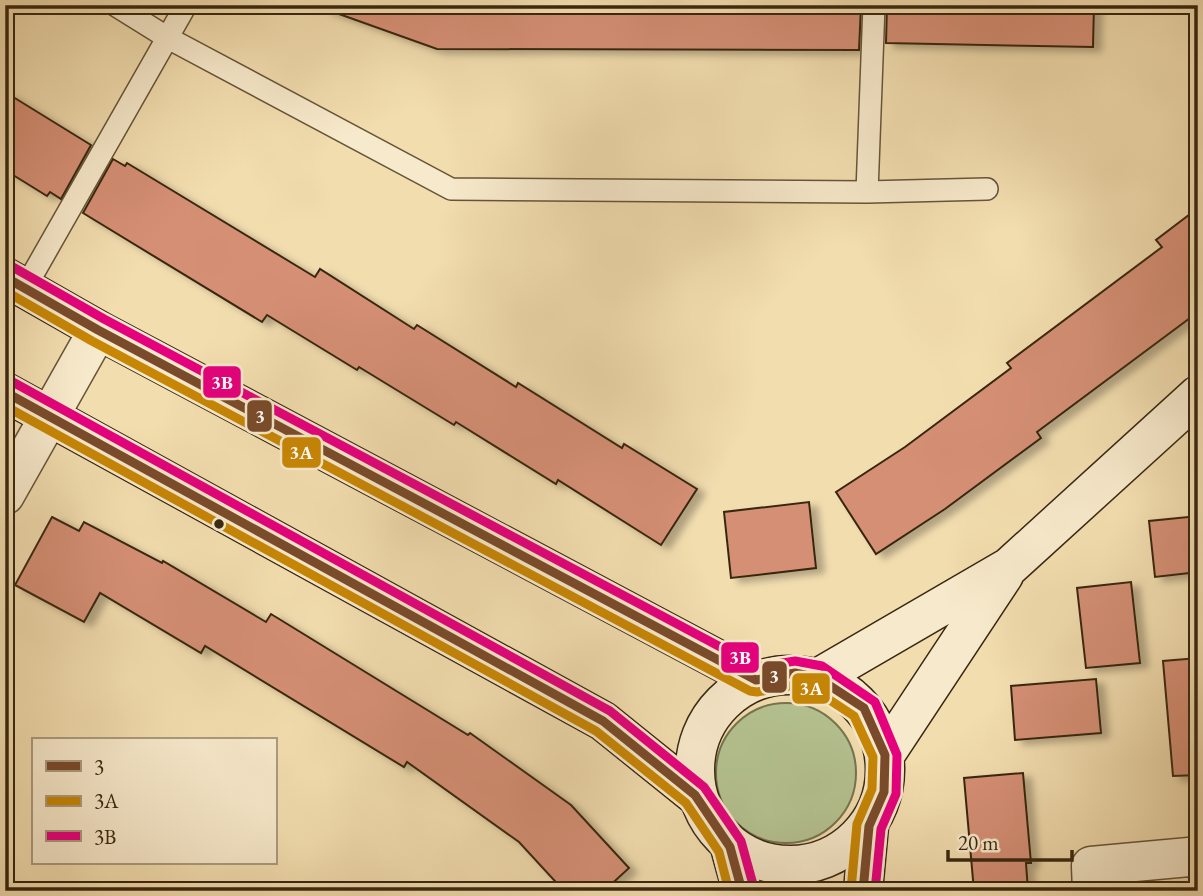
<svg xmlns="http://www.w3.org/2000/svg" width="1203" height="896" font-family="'EB Garamond',serif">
<defs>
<filter id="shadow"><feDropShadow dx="8" dy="4.5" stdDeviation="3.5" flood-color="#0004"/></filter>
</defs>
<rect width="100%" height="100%" fill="#f2ddaf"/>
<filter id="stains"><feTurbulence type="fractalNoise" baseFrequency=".00286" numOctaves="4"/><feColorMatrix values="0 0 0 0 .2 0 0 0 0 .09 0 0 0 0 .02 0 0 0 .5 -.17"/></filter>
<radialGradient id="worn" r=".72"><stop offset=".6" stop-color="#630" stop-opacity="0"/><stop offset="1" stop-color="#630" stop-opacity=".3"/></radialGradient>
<path fill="#b4c290" stroke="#767450" stroke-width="2" d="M716 773a70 70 0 1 1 140 0a70 70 0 1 1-140 0Z"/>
<path fill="#d58f75" stroke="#382711" stroke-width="2" filter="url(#shadow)" d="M 325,5 L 861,5 L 859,50 L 437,49 L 325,9 Z
M 887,5 L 1094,5 L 1093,47 L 886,43 Z
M 5,92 L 91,145 L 61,199 L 50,192 L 47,196 L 5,170 Z
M 113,159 L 125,166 L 127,163 L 315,277 L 320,269 L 414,329 L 417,325 L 516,387 L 518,383 L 622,448 L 624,444 L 697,489 L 661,545 L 558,480 L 556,484 L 456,422 L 454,425 L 359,367 L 357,370 L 267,315 L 262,322 L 83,213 Z
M 1198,208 L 1198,312 L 1037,432 L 1041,438 L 945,509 L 876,554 L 836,492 L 905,447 L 1011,368 L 1007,363 L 1162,247 L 1156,240 Z
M 809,502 L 816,568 L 731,578 L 724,512 Z
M 1198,516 L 1198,572 L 1155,577 L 1149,521 Z
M 52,517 L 79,531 L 84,522 L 162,563 L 163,561 L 266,622 L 271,614 L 468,735 L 470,733 L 571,805 L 629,868 L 604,891 L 564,891 L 519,842 L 407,762 L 404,767 L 205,646 L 201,653 L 100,593 L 84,622 L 15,585 Z
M 1131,582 L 1140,663 L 1086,668 L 1077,588 Z
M 1198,658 L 1198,775 L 1173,776 L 1163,661 Z
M 1096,679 L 1101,733 L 1015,740 L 1011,686 Z
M 1023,773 L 1031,863 L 1026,863 L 1028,891 L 974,891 L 964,778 Z"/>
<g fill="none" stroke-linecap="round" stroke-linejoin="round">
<g stroke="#665438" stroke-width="24">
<path id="lane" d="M 115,5 L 168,38 L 451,189 L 867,192 L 987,189
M 867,192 L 874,5
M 25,288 L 186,5"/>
</g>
<g stroke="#665438" stroke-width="41">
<path id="street" d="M 5,495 L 98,330
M 1092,891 L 1091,866 L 1189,857 L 1198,859"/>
</g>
<g stroke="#382711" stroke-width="41">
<path id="secondary" d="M 5,277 L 98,330 L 756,680
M 5,392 L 603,721 L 695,795
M695 770a95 95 0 1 1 190 0a95 95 0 1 1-190 0Z
M 818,678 L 1009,567 L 1198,395
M 885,755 L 1004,575
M 730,847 L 742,891
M 863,891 L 869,826"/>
</g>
<use href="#lane" stroke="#f7e9cb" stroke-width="21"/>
<use href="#street" stroke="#f7e9cb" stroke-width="38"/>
<use href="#secondary" stroke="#f7e9cb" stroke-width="38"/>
<g stroke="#f7e9cb" stroke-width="14">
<path id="bus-1" d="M 5,277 L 98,330 L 756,680 L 795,673 L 818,678 L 864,708 L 885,755 L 884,792 L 869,826 L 863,891
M 5,392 L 603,721 L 695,795 L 730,847 L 742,891"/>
</g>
<g stroke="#f7e9cb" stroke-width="14">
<path id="bus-2" d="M 5,291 L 92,341 L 750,691 L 757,692 L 795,685 L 813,689 L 854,716 L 873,757 L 872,789 L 857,824 L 851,890
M 5,406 L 596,731 L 686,803 L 719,852 L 729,891"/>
</g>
<g stroke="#f7e9cb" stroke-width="14">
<path id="bus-3" d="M 11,266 L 104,319 L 758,667 L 795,661 L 822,666 L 875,702 L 897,755 L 896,794 L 881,829 L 875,891
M 11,381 L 610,711 L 704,787 L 741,841 L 754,888"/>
</g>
<use href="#bus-1" stroke="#7a4b2a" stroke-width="9"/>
<use href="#bus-2" stroke="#c78604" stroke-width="9"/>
<use href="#bus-3" stroke="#e5007d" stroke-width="9"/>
</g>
<circle fill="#382711" stroke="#f7e9cb" stroke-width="2.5" cx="219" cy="524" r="6"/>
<g stroke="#f7e9cb" stroke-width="2.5">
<rect x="202" y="365" width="40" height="34" rx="7" fill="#e5007d"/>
<rect x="246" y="399" width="27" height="34" rx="7" fill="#7a4b2a"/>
<rect x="281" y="436" width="41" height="33" rx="7" fill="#c78604"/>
<rect x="720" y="641" width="40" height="33" rx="7" fill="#e5007d"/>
<rect x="761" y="660" width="27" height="34" rx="7" fill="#7a4b2a"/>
<rect x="791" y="672" width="40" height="33" rx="7" fill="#c78604"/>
</g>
<g font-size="19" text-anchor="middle" font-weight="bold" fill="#fff">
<text x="222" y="389">3B</text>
<text x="260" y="423">3</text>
<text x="301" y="459">3A</text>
<text x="740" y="664">3B</text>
<text x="774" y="683">3</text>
<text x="811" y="695">3A</text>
</g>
<rect width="1203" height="896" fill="none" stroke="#f2ddaf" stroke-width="28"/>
<rect x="7" y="7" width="1189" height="882" fill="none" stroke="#382711" stroke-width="3.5"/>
<rect x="14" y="14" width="1175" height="868" fill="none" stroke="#382711" stroke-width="2"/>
<rect x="32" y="738" width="245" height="126" fill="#f7e9cb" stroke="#ab9b81" stroke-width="2"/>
<rect x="46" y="761" width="35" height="10" fill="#7a4b2a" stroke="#ab9b81" stroke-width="2"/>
<text x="94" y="774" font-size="21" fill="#382711">3</text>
<rect x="46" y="796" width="35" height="10" fill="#c78604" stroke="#ab9b81" stroke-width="2"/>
<text x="94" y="808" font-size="21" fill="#382711">3A</text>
<rect x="46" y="831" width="35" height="10" fill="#e5007d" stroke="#ab9b81" stroke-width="2"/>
<text x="94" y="844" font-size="21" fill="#382711">3B</text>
<path d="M948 850v10h124v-10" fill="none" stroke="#382711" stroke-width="3.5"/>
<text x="958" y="850" font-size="21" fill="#382711" stroke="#f7e9cb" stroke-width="5" paint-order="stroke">20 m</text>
<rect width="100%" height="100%" filter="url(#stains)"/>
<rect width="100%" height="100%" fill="url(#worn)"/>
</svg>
